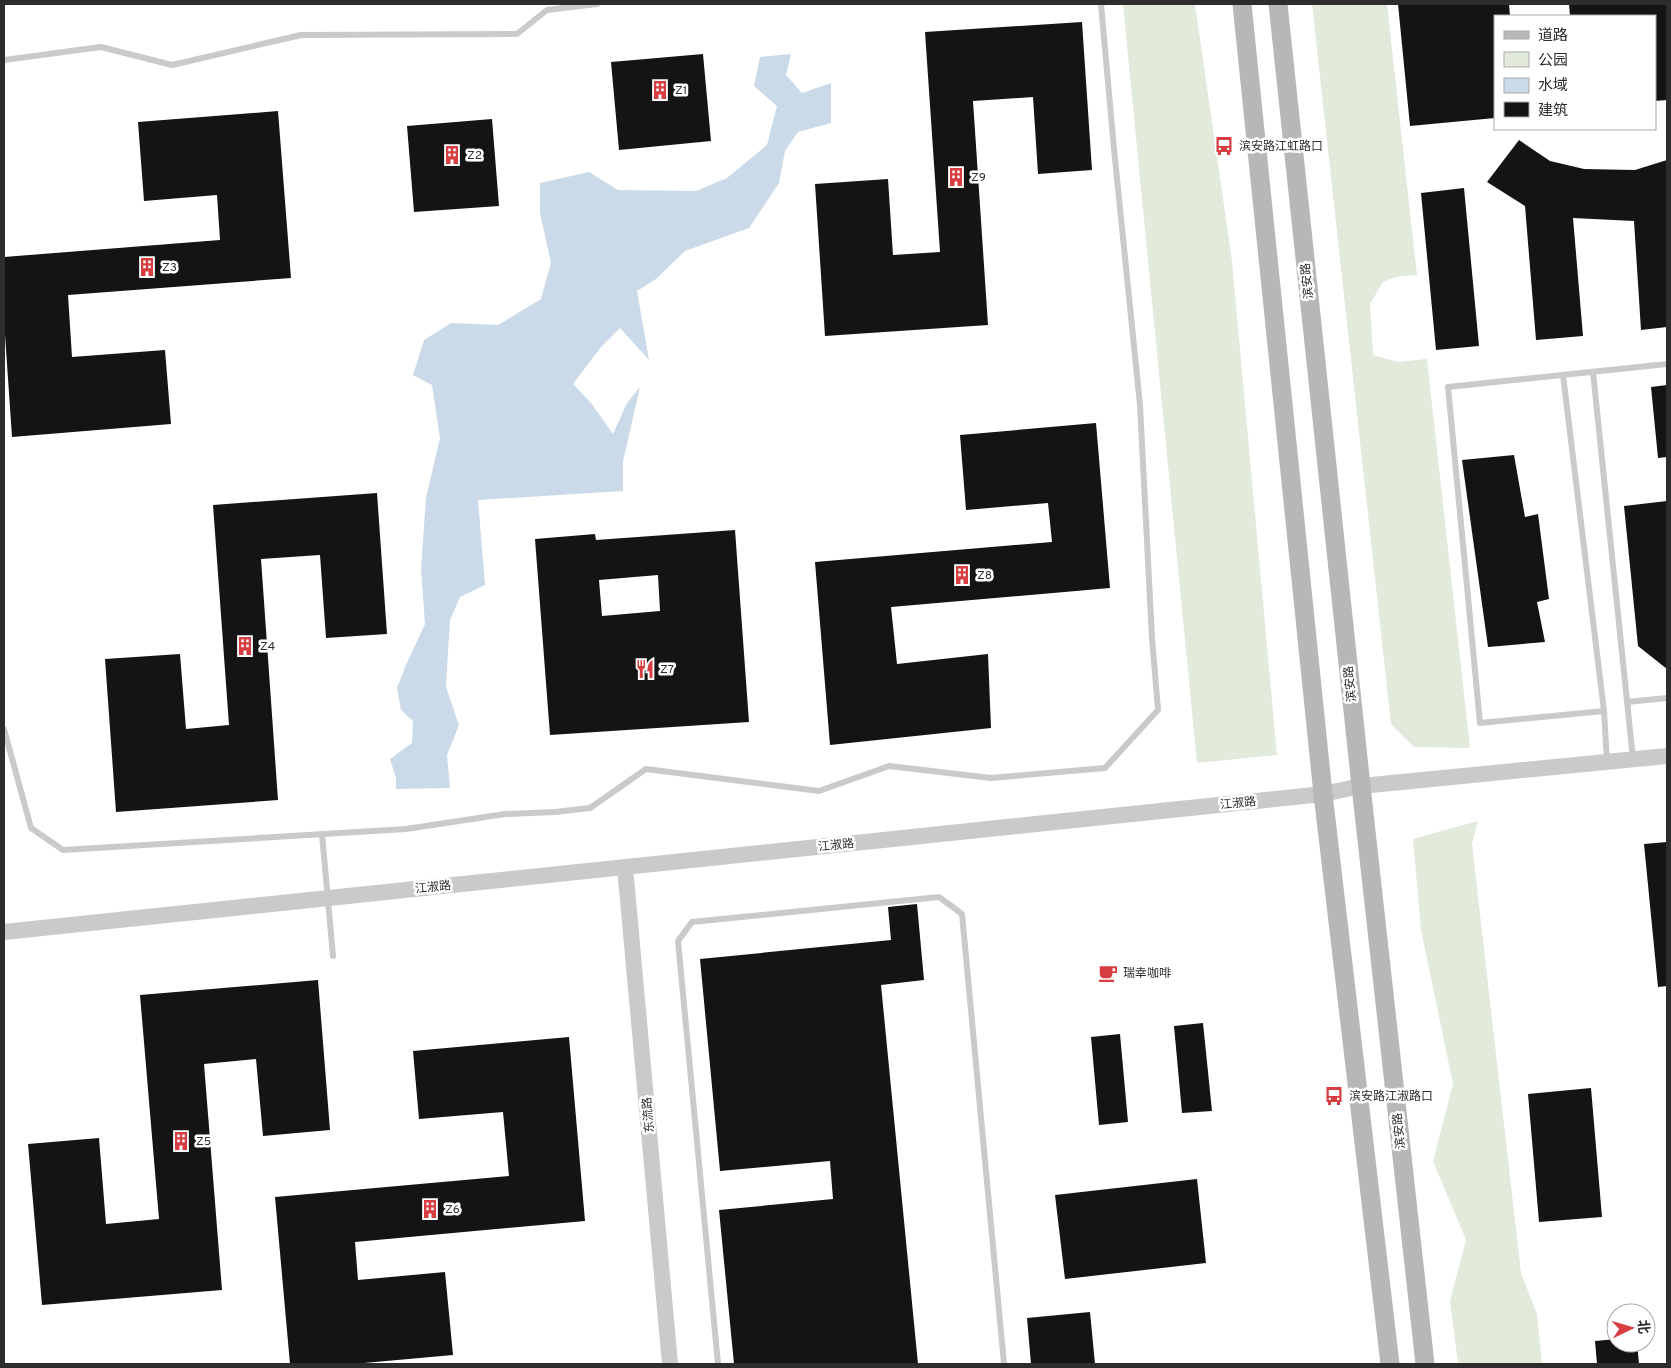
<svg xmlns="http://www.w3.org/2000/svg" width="1671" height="1368" font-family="Overpass,'Noto Sans SC',sans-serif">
<rect width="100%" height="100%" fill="#fff"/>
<path fill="#e2eadc" d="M 1123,4 L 1195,4 L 1232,261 L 1277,755 L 1197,763 Z
M 1312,4 L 1387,4 L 1417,275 L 1396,277 L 1383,282 L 1370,304 L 1373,355 L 1398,362 L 1427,359 L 1470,748 L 1414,747 L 1391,724 Z
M 1478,821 L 1472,844 L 1521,1273 L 1537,1314 L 1542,1364 L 1458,1364 L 1450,1301 L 1466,1240 L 1433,1161 L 1453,1084 L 1421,930 L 1413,839 Z"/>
<path fill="#cadae8" d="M 791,54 L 786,75 L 802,93 L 831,83 L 831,123 L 798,132 L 785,151 L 779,183 L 749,228 L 685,251 L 656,279 L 637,291 L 649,360 L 620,328 L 601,347 L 573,384 L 591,403 L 613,434 L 627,403 L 640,387 L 623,461 L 623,491 L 478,500 L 485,585 L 460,597 L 450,620 L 448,652 L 446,687 L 459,725 L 447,755 L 450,788 L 396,789 L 396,778 L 390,759 L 412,743 L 413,721 L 401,710 L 397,688 L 406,665 L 425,624 L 421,569 L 426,498 L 440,438 L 432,385 L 413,375 L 424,340 L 451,323 L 498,325 L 541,299 L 551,263 L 540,213 L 540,183 L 589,172 L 618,190 L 696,191 L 727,178 L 767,145 L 777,106 L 754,86 L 760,57 Z"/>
<path fill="#141414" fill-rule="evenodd" d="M 1398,4 L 1509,4 L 1510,16 L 1495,16 L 1495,118 L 1410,126 Z
M 1569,4 L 1667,4 L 1667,100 L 1655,101 L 1655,16 L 1570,16 Z
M 1082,22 L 1092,170 L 1038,174 L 1033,97 L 973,101 L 988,325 L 825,336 L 815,184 L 888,179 L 893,255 L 940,252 L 925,32 Z
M 703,54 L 711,141 L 619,150 L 611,62 Z
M 278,111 L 291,278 L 68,295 L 72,357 L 165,350 L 171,424 L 12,437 L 4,320 L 4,257 L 220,240 L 217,195 L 144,201 L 138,122 Z
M 492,119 L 499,206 L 414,212 L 407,126 Z
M 1519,140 L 1550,161 L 1584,169 L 1635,170 L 1667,160 L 1667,327 L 1641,330 L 1634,221 L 1573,218 L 1583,336 L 1536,340 L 1525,206 L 1487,182 Z
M 1464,188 L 1479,346 L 1436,350 L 1421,193 Z
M 1667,385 L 1667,457 L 1658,458 L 1651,387 Z
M 1096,423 L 1110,588 L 891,607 L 897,664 L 988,654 L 991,728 L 830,745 L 815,562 L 1052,542 L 1048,503 L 966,510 L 960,435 Z
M 1514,455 L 1525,517 L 1538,514 L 1549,599 L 1537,602 L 1545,642 L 1488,647 L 1462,460 Z
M 377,493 L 387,634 L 326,638 L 320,555 L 261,559 L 278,800 L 116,812 L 105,659 L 180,654 L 186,729 L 229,725 L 213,505 Z
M 1667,501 L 1667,669 L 1638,646 L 1624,506 Z
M 735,530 L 749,722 L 550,735 L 535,539 L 595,534 L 596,540 ZM 658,575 L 660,611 L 602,616 L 599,580 Z
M 1667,842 L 1667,986 L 1658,987 L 1644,844 Z
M 917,904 L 924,980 L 881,985 L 918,1364 L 734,1364 L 719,1210 L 833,1199 L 830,1161 L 720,1171 L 700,959 L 891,940 L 888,907 Z
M 318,980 L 330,1130 L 263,1136 L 256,1059 L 204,1064 L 222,1290 L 42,1305 L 28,1144 L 99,1138 L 106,1224 L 159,1219 L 140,995 Z
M 1203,1023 L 1212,1111 L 1182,1113 L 1174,1026 Z
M 1120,1034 L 1128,1122 L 1099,1125 L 1091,1037 Z
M 569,1037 L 585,1221 L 355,1242 L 358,1280 L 445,1272 L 453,1355 L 353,1364 L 290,1364 L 275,1197 L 509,1176 L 503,1112 L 419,1119 L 413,1051 Z
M 1591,1088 L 1602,1217 L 1539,1222 L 1528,1094 Z
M 1197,1179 L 1206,1263 L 1065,1279 L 1055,1195 Z
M 1090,1312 L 1095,1364 L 1031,1364 L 1027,1318 Z
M 1616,1339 L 1616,1343 L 1637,1343 L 1639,1364 L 1597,1364 L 1595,1341 Z"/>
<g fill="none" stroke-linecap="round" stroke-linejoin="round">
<path stroke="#cacaca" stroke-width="6" d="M 4,60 L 101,47 L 172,65 L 301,35 L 517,34 L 547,10 L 597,4
M 1593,372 L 1633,759
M 1563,375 L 1604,711 L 1480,723 L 1448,387 L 1667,364
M 1627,702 L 1667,698
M 1604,711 L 1607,762
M 4,729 L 31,828 L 63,850 L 406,829 L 505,814 L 555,812 L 590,808 L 646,769 L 819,791 L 889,766 L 991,778 L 1105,768 L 1158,710 L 1152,638 L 1140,405 L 1114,149 L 1101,4
M 322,834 L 333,956
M 718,1364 L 678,941 L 692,922 L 939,897 L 962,914 L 1004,1364"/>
<path stroke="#cacaca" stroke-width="16" d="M 625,867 L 670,1364
M 4,932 L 1323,794 L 1361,786 L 1667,756"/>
<path stroke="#b7b7b7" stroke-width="19" d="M 1242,4 L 1323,794 L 1390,1364
M 1278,4 L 1361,786 L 1425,1364"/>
</g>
<defs>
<g id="building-bare" transform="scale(1.5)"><path d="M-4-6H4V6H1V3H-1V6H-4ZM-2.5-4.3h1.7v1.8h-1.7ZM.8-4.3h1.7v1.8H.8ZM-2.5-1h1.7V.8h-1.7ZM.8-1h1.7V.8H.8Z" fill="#d63e41" stroke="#fff" stroke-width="2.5" paint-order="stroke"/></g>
<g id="bus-bare" transform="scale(1.5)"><path d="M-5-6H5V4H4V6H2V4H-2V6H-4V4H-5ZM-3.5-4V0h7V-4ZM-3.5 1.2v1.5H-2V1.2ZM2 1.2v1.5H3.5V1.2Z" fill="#d63e41" stroke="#fff" stroke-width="2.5" paint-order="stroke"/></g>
<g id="restaurant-bare" transform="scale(1.5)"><path d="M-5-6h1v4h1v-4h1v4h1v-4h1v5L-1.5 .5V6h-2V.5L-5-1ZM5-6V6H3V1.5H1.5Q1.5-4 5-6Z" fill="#d63e41" stroke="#fff" stroke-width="2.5" paint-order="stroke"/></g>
<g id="cafe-bare" transform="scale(1.5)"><path d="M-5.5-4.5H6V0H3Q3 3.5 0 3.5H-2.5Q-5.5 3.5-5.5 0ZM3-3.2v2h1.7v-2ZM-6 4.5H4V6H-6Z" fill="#d63e41" stroke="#fff" stroke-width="2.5" paint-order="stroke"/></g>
</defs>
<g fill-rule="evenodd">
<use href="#building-bare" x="660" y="90"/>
<use href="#bus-bare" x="1224" y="146"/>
<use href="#building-bare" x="452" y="155"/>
<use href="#building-bare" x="956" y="177"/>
<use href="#building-bare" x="147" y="267"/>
<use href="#building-bare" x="962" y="575"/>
<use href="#building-bare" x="245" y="646"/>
<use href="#restaurant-bare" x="645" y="669"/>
<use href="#cafe-bare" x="1108" y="973"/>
<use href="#bus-bare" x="1334" y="1096"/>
<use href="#building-bare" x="181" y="1141"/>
<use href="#building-bare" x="430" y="1209"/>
</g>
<g text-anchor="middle" stroke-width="5" stroke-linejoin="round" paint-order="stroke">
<g font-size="12" fill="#2d2d2d" stroke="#fff" text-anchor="start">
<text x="675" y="94">Z1</text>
<text x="1239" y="150">滨安路江虹路口</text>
<text x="467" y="159">Z2</text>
<text x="971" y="181">Z9</text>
<text x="162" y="271">Z3</text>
<text x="977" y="579">Z8</text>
<text x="260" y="650">Z4</text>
<text x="660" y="673">Z7</text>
<text x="1123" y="977">瑞幸咖啡</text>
<text x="1349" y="1100">滨安路江淑路口</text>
<text x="196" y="1145">Z5</text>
<text x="445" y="1213">Z6</text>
</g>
<g font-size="12" fill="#2d2d2d" stroke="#fff">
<text transform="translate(1307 281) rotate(-96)" y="4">滨安路</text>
<text transform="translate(1350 684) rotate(-96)" y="4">滨安路</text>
<text transform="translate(1238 803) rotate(-6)" y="4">江淑路</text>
<text transform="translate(836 845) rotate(-6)" y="4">江淑路</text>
<text transform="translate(433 887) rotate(-6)" y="4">江淑路</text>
<text transform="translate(648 1115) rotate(-95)" y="4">东流路</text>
<text transform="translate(1399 1131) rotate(-96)" y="4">滨安路</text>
</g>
</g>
<rect width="1671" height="1368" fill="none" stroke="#2d2d2d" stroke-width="10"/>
<rect x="1494" y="15" width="162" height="115" fill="#ffffff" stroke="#ababab"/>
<rect x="1504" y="31" width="25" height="8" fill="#b7b7b7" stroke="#ababab"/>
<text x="1538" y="40" font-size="15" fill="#2d2d2d">道路</text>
<rect x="1504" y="52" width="25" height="15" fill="#e2eadc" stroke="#ababab"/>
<text x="1538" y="65" font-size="15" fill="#2d2d2d">公园</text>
<rect x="1504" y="78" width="25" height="15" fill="#cadae8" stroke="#ababab"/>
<text x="1538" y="90" font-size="15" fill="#2d2d2d">水域</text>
<rect x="1504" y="102" width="25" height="15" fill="#141414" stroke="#ababab"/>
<text x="1538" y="115" font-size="15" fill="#2d2d2d">建筑</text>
<g transform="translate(1631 1328) rotate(85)"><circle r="24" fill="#ffffff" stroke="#ababab"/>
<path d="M0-4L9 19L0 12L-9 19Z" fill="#d63e41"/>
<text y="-8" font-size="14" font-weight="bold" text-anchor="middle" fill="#2d2d2d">北</text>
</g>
</svg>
